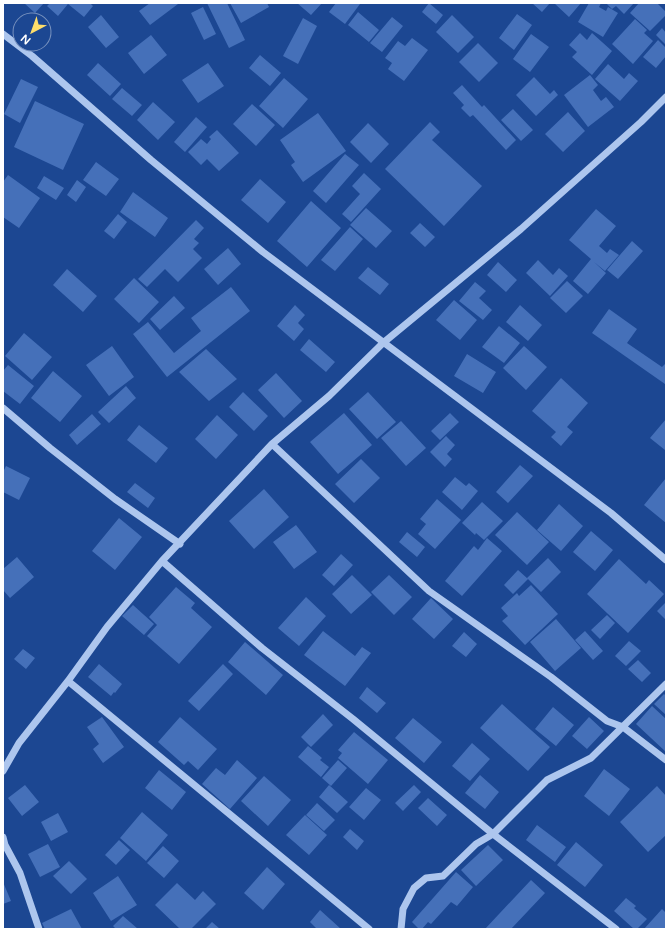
<svg xmlns="http://www.w3.org/2000/svg" width="669" height="932" font-family="'Varela Round',sans-serif">
<rect width="100%" height="100%" fill="#1c4792"/>
<path fill="#4570b9" d="M 24,3 L 44,3 L 35,13 Z
M 50,3 L 90,3 L 93,6 L 84,17 L 68,4 L 58,16 L 47,6 Z
M 150,3 L 177,3 L 178,4 L 150,25 L 139,11 Z
M 207,3 L 227,3 L 245,40 L 229,48 Z
M 230,3 L 267,3 L 269,7 L 241,23 Z
M 297,3 L 322,3 L 311,15 Z
M 336,3 L 359,3 L 360,4 L 345,24 L 329,12 Z
M 429,3 L 443,15 L 436,24 L 422,12 Z
M 532,3 L 550,3 L 542,12 Z
M 554,3 L 581,3 L 569,17 Z
M 589,3 L 601,3 L 599,7 L 606,11 L 608,7 L 618,13 L 603,37 L 578,22 Z
M 606,3 L 634,3 L 624,14 L 616,6 L 612,9 Z
M 639,3 L 657,3 L 666,12 L 666,15 L 650,31 L 630,13 Z
M 203,7 L 216,34 L 204,40 L 191,13 Z
M 358,12 L 379,30 L 369,42 L 348,25 Z
M 517,14 L 532,25 L 514,50 L 499,38 Z
M 101,15 L 119,37 L 106,48 L 88,27 Z
M 452,15 L 474,37 L 458,53 L 436,32 Z
M 392,17 L 403,26 L 382,52 L 370,43 Z
M 303,18 L 317,26 L 298,64 L 283,56 Z
M 635,19 L 647,30 L 644,33 L 653,41 L 633,64 L 612,44 Z
M 662,28 L 666,33 L 666,45 L 656,35 Z
M 580,33 L 587,40 L 592,33 L 612,51 L 592,75 L 572,57 L 577,52 L 569,45 Z
M 531,34 L 549,47 L 530,72 L 513,59 Z
M 151,35 L 167,55 L 144,74 L 128,53 Z
M 412,38 L 428,50 L 404,81 L 388,69 L 392,63 L 385,58 L 398,41 L 405,46 Z
M 658,40 L 666,48 L 666,56 L 656,68 L 643,57 Z
M 478,43 L 498,63 L 479,82 L 459,62 Z
M 260,55 L 281,73 L 270,86 L 249,68 Z
M 98,63 L 121,84 L 110,96 L 87,75 Z
M 208,63 L 224,86 L 198,103 L 182,80 Z
M 608,64 L 624,79 L 629,73 L 638,81 L 620,101 L 595,79 Z
M 590,75 L 598,85 L 593,90 L 601,101 L 606,97 L 614,107 L 588,127 L 564,95 Z
M 534,77 L 550,94 L 554,90 L 558,95 L 536,116 L 516,95 Z
M 284,78 L 308,99 L 283,128 L 259,106 Z
M 21,79 L 38,87 L 20,123 L 4,114 Z
M 462,85 L 482,107 L 484,105 L 516,140 L 506,150 L 473,115 L 470,117 L 461,108 L 464,105 L 453,93 Z
M 122,88 L 142,105 L 132,116 L 112,99 Z
M 35,101 L 84,124 L 63,170 L 14,147 Z
M 153,102 L 175,122 L 158,140 L 137,120 Z
M 252,104 L 275,125 L 256,146 L 233,124 Z
M 513,109 L 533,130 L 521,141 L 501,120 Z
M 568,112 L 585,131 L 563,152 L 545,134 Z
M 318,113 L 346,151 L 303,182 L 291,165 L 295,162 L 280,140 Z
M 196,117 L 207,127 L 185,152 L 174,142 Z
M 430,122 L 440,132 L 432,140 L 482,186 L 444,226 L 385,169 Z
M 368,123 L 389,144 L 371,163 L 350,142 Z
M 217,130 L 239,153 L 219,171 L 207,159 L 201,165 L 188,152 L 201,139 L 207,144 L 211,139 L 209,137 Z
M 345,154 L 359,165 L 326,203 L 313,191 Z
M 96,162 L 119,179 L 106,196 L 83,180 Z
M 364,173 L 381,189 L 351,222 L 342,214 L 360,194 L 352,186 Z
M 8,175 L 40,198 L 19,228 L 3,217 L 3,182 Z
M 44,176 L 64,188 L 56,200 L 37,188 Z
M 260,179 L 286,202 L 268,223 L 241,200 Z
M 77,180 L 86,187 L 76,202 L 67,195 Z
M 133,192 L 168,218 L 155,237 L 120,212 Z
M 311,201 L 341,228 L 307,267 L 277,241 Z
M 366,208 L 392,231 L 376,248 L 350,225 Z
M 596,209 L 616,226 L 599,246 L 607,253 L 610,249 L 619,255 L 605,271 L 594,262 L 606,273 L 588,294 L 573,281 L 591,259 L 569,240 Z
M 118,214 L 127,222 L 114,239 L 104,231 Z
M 196,220 L 204,228 L 194,239 L 199,243 L 193,249 L 202,258 L 178,282 L 165,269 L 147,287 L 138,279 Z
M 420,223 L 435,237 L 425,247 L 410,233 Z
M 350,227 L 363,239 L 335,271 L 321,260 Z
M 632,241 L 643,251 L 618,279 L 607,270 Z
M 228,248 L 241,264 L 218,285 L 204,269 Z
M 538,260 L 553,275 L 559,268 L 568,276 L 550,296 L 526,273 Z
M 498,262 L 517,280 L 506,292 L 487,275 Z
M 368,267 L 389,284 L 380,295 L 358,278 Z
M 67,269 L 97,296 L 83,312 L 53,285 Z
M 134,278 L 159,302 L 139,323 L 114,299 Z
M 567,281 L 583,296 L 566,313 L 550,298 Z
M 475,282 L 486,291 L 479,298 L 492,310 L 483,320 L 459,301 Z
M 231,287 L 250,311 L 167,377 L 133,334 L 148,322 L 174,353 L 201,331 L 191,318 Z
M 174,296 L 185,308 L 160,330 L 150,319 Z
M 454,300 L 477,320 L 460,340 L 436,320 Z
M 295,305 L 305,315 L 298,323 L 304,329 L 294,341 L 277,326 Z
M 520,305 L 542,325 L 528,341 L 506,322 Z
M 609,309 L 637,329 L 627,343 L 662,367 L 666,363 L 665,384 L 592,333 Z
M 499,326 L 520,343 L 504,363 L 482,347 Z
M 24,333 L 52,357 L 32,380 L 5,356 Z
M 309,339 L 335,362 L 326,372 L 300,350 Z
M 112,346 L 134,377 L 109,396 L 86,365 Z
M 524,346 L 547,367 L 526,390 L 503,368 Z
M 206,349 L 237,379 L 209,401 L 179,372 Z
M 467,354 L 496,372 L 483,393 L 454,376 Z
M 8,365 L 34,386 L 20,404 L 3,391 L 3,371 Z
M 53,371 L 82,396 L 60,422 L 31,398 Z
M 276,373 L 302,401 L 284,418 L 258,390 Z
M 561,378 L 588,403 L 567,427 L 573,432 L 561,446 L 551,437 L 556,432 L 532,411 Z
M 126,386 L 136,398 L 109,423 L 98,412 Z
M 243,392 L 268,416 L 254,431 L 229,407 Z
M 368,392 L 396,422 L 377,439 L 349,409 Z
M 344,413 L 372,445 L 338,474 L 310,442 Z
M 450,413 L 459,422 L 440,440 L 431,431 Z
M 92,414 L 101,424 L 77,445 L 69,435 Z
M 217,415 L 238,435 L 216,459 L 195,439 Z
M 666,419 L 666,449 L 665,450 L 650,438 Z
M 401,421 L 426,448 L 406,466 L 381,438 Z
M 139,425 L 168,448 L 156,463 L 127,440 Z
M 446,436 L 455,445 L 447,454 L 452,459 L 445,467 L 430,452 Z
M 361,459 L 380,478 L 354,503 L 335,484 Z
M 520,465 L 533,476 L 508,503 L 496,492 Z
M 6,466 L 30,478 L 19,500 L 3,492 L 3,472 Z
M 455,477 L 466,486 L 469,483 L 478,491 L 462,510 L 442,492 Z
M 666,478 L 666,523 L 644,505 Z
M 135,483 L 155,498 L 148,508 L 127,492 Z
M 264,489 L 289,517 L 254,549 L 229,521 Z
M 437,499 L 461,520 L 435,549 L 418,534 L 426,524 L 420,519 Z
M 482,502 L 503,521 L 484,540 L 476,533 L 475,535 L 462,523 Z
M 559,504 L 583,526 L 561,551 L 537,530 Z
M 517,512 L 549,542 L 527,565 L 495,535 Z
M 119,518 L 142,537 L 115,570 L 92,551 Z
M 296,525 L 317,552 L 294,569 L 273,542 Z
M 591,531 L 613,550 L 595,571 L 573,552 Z
M 407,532 L 425,547 L 417,557 L 399,542 Z
M 487,538 L 502,551 L 462,596 L 445,581 L 474,546 L 478,550 Z
M 341,554 L 353,565 L 334,586 L 322,575 Z
M 17,557 L 34,577 L 10,598 L 3,590 L 3,569 Z
M 548,558 L 561,572 L 541,592 L 527,578 Z
M 619,559 L 646,584 L 649,580 L 664,594 L 628,633 L 587,594 Z
M 518,570 L 528,579 L 513,594 L 504,585 Z
M 352,575 L 372,595 L 351,614 L 332,594 Z
M 389,575 L 412,597 L 394,615 L 371,592 Z
M 531,585 L 558,614 L 525,645 L 502,621 L 508,616 L 501,608 L 517,593 L 519,596 Z
M 176,587 L 195,603 L 191,608 L 212,627 L 179,664 L 147,636 L 157,625 L 149,617 Z
M 306,597 L 326,616 L 299,646 L 278,628 Z
M 431,598 L 453,619 L 434,639 L 412,619 Z
M 666,602 L 666,620 L 657,611 Z
M 133,605 L 154,624 L 144,635 L 122,616 Z
M 607,615 L 615,623 L 600,639 L 591,630 Z
M 556,619 L 581,648 L 555,671 L 530,642 Z
M 323,631 L 355,656 L 362,647 L 371,653 L 345,686 L 304,655 Z
M 585,631 L 603,651 L 593,660 L 575,640 Z
M 464,632 L 477,644 L 466,657 L 452,646 Z
M 629,641 L 641,651 L 626,666 L 615,656 Z
M 245,642 L 283,675 L 266,695 L 228,662 Z
M 23,649 L 35,658 L 26,669 L 14,659 Z
M 638,660 L 651,673 L 642,682 L 628,669 Z
M 99,664 L 122,684 L 115,693 L 114,692 L 111,696 L 88,677 Z
M 223,664 L 233,674 L 199,711 L 188,701 Z
M 367,687 L 386,703 L 377,713 L 359,698 Z
M 664,694 L 666,696 L 666,715 L 654,704 Z
M 502,704 L 550,747 L 528,771 L 480,728 Z
M 652,706 L 666,719 L 666,752 L 636,724 Z
M 553,707 L 574,725 L 556,746 L 535,729 Z
M 323,714 L 333,725 L 311,747 L 301,737 Z
M 102,717 L 124,747 L 103,763 L 93,749 L 99,744 L 87,727 Z
M 180,717 L 217,749 L 198,770 L 188,761 L 184,765 L 158,742 Z
M 589,717 L 604,731 L 587,749 L 572,736 Z
M 413,718 L 442,742 L 424,763 L 395,738 Z
M 354,732 L 388,760 L 368,784 L 338,758 L 342,753 L 338,750 Z
M 472,743 L 490,759 L 470,781 L 452,766 Z
M 308,746 L 322,758 L 320,760 L 329,767 L 321,777 L 298,757 Z
M 237,760 L 257,778 L 230,809 L 202,784 L 216,768 L 225,775 Z
M 338,760 L 347,768 L 331,786 L 322,778 Z
M 604,769 L 630,789 L 609,816 L 584,796 Z
M 159,770 L 186,792 L 172,810 L 145,788 Z
M 480,775 L 499,792 L 485,809 L 465,793 Z
M 264,776 L 291,800 L 268,826 L 241,801 Z
M 25,785 L 39,802 L 22,816 L 8,798 Z
M 329,785 L 348,802 L 337,813 L 319,797 Z
M 414,785 L 421,792 L 403,811 L 395,803 Z
M 657,786 L 666,796 L 666,835 L 648,852 L 620,822 Z
M 366,788 L 381,800 L 364,820 L 349,807 Z
M 428,798 L 447,815 L 437,826 L 418,808 Z
M 317,803 L 335,820 L 324,831 L 306,815 Z
M 142,812 L 168,835 L 146,861 L 120,838 Z
M 58,813 L 68,832 L 51,841 L 41,822 Z
M 305,815 L 327,835 L 309,855 L 286,835 Z
M 537,825 L 566,847 L 555,862 L 526,840 Z
M 350,829 L 364,841 L 357,850 L 343,837 Z
M 119,840 L 130,850 L 116,865 L 105,855 Z
M 576,842 L 603,865 L 585,887 L 557,865 Z
M 48,844 L 60,867 L 40,877 L 28,854 Z
M 488,845 L 503,860 L 476,886 L 461,870 Z
M 163,846 L 179,861 L 164,878 L 147,863 Z
M 69,861 L 87,879 L 71,894 L 53,876 Z
M 267,867 L 285,884 L 263,910 L 244,893 Z
M 456,872 L 473,887 L 457,906 L 451,902 L 431,924 L 428,922 L 422,929 L 419,929 L 412,922 Z
M 118,876 L 137,905 L 111,921 L 93,893 Z
M 531,880 L 545,893 L 511,929 L 485,929 Z
M 3,882 L 11,901 L 3,904 Z
M 177,883 L 195,900 L 203,891 L 216,904 L 191,929 L 180,929 L 155,905 Z
M 626,898 L 636,906 L 634,908 L 647,919 L 637,929 L 634,929 L 614,911 Z
M 71,909 L 82,929 L 45,929 L 42,923 Z
M 662,909 L 666,913 L 666,929 L 644,929 Z
M 320,910 L 341,929 L 317,929 L 310,922 Z
M 123,916 L 138,929 L 116,929 L 113,926 Z
M 212,922 L 220,929 L 205,929 Z"/>
<g fill="none" stroke-linecap="round" stroke-linejoin="round">
<path stroke="#adc6ee" stroke-width="7" d="M 3,34 L 32,56 L 151,160 L 263,252 L 611,513 L 666,560
M 3,408 L 50,448 L 115,499 L 180,544
M 272,444 L 429,591 L 551,677 L 607,721 L 623,727 L 666,760
M 162,561 L 262,648 L 353,719 L 493,834 L 616,929
M 68,681 L 369,929
M 3,771 L 19,743 L 68,681 L 107,627 L 162,561 L 272,444 L 329,396 L 383,343 L 521,229 L 641,122 L 666,97
M 3,837 L 5,845 L 20,873 L 39,929
M 401,929 L 403,909 L 414,888 L 426,878 L 443,876 L 476,844 L 493,834 L 547,780 L 591,758 L 666,684"/>
</g>
<rect width="669" height="932" fill="none" stroke="#ffffff" stroke-width="8"/>
<g transform="translate(32 32) rotate(221)"><circle r="19" fill="#1c4792" stroke="#7791be"/>
<path d="M0-3L7 15L0 10L-7 15Z" fill="#fede6b"/>
<text y="-6" font-size="11" font-weight="bold" text-anchor="middle" fill="#ffffff">N</text>
</g>
</svg>
